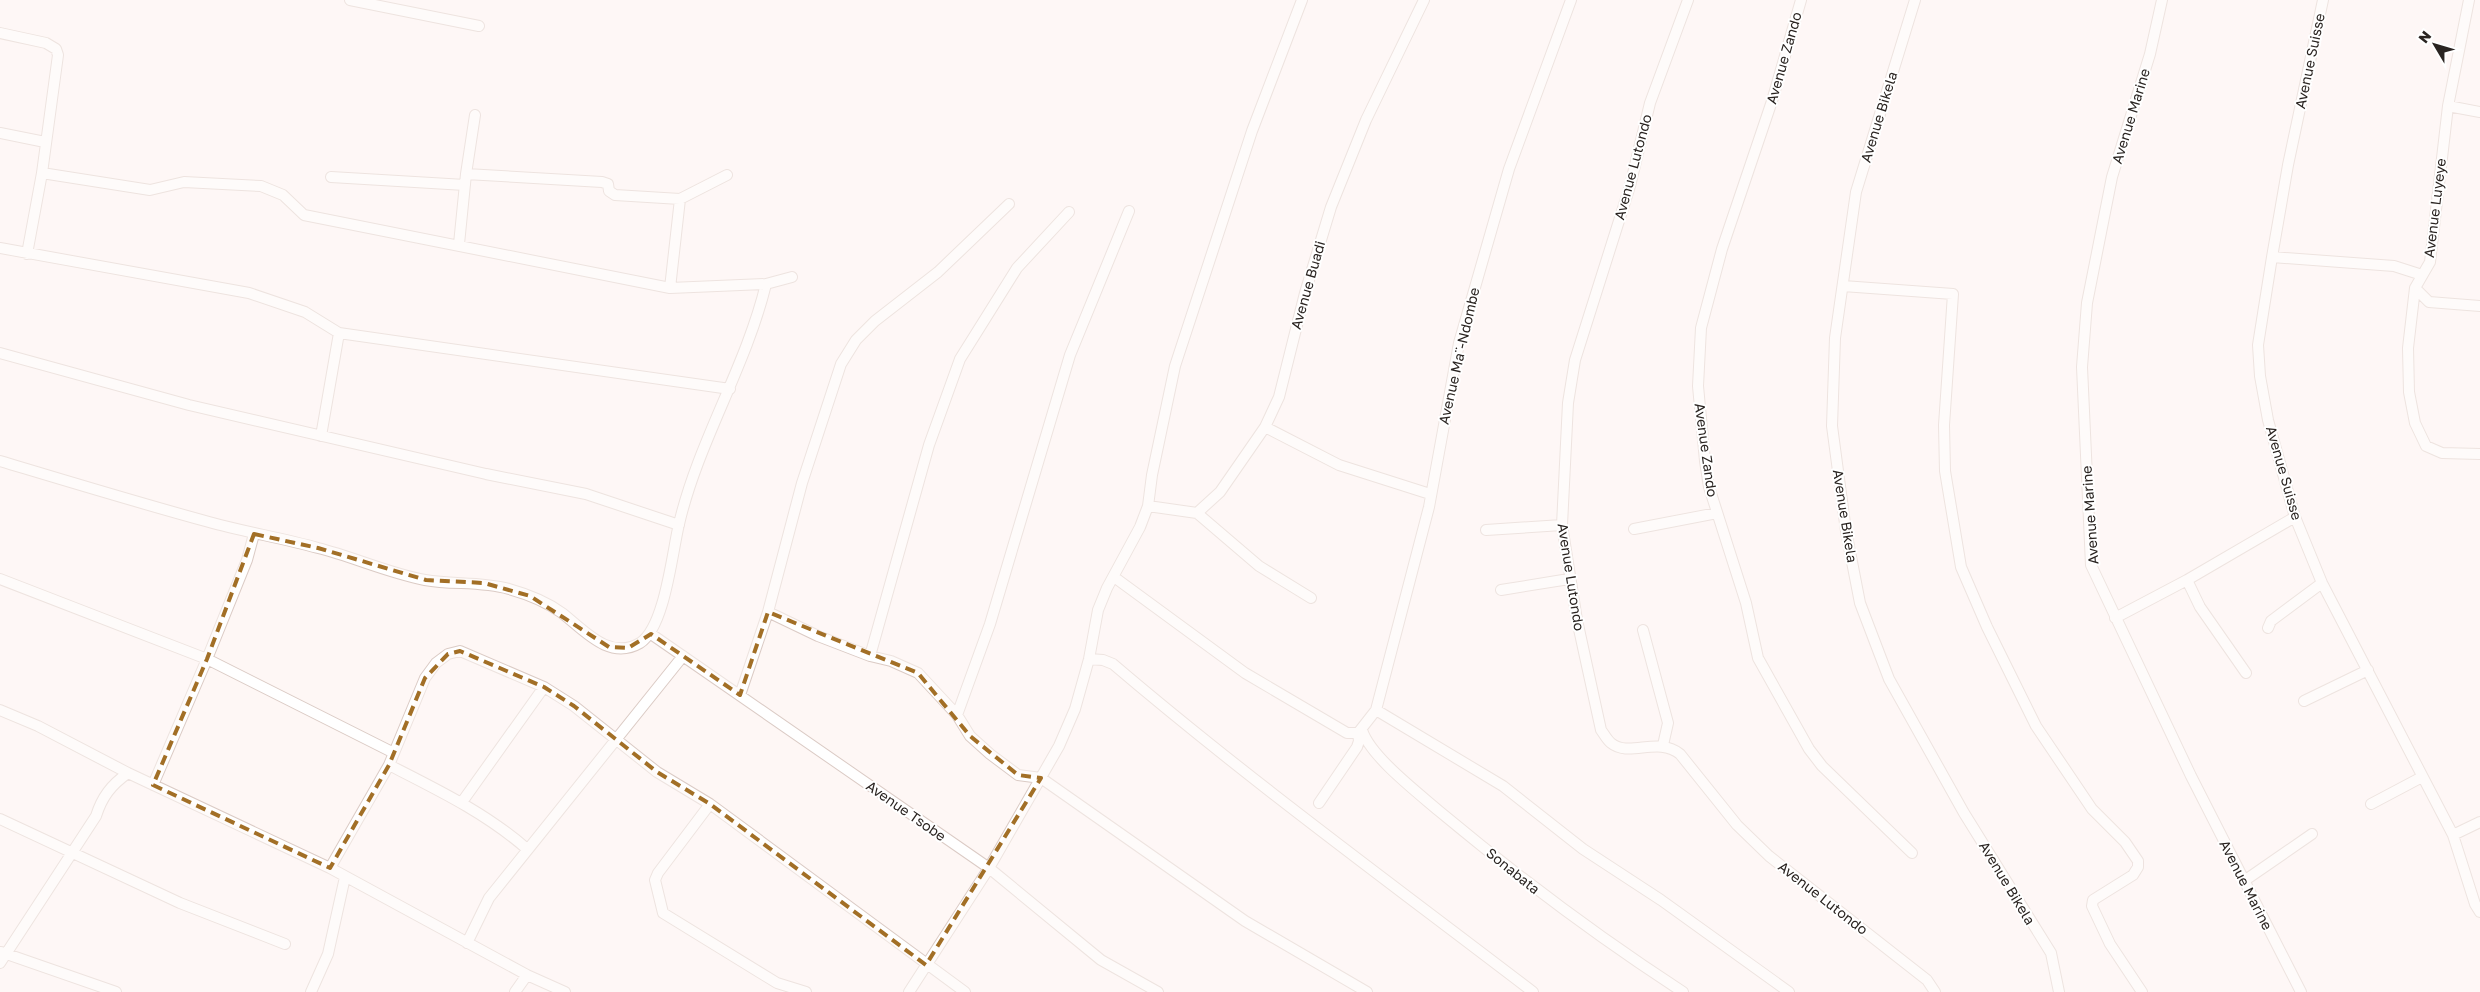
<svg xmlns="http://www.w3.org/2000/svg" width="2480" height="992" font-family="'Golos Text',sans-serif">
<rect width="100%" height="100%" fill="#fef7f5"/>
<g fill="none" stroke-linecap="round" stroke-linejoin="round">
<g stroke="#dbcbc5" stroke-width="12">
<path id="minor" d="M 350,0 L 479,26
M 1688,0 L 1650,103 L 1630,186 L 1575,360 L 1568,403 L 1562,525 L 1577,620 L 1601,730 C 1604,734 1607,740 1611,743 C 1629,758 1658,736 1680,754 L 1737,825 L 1769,856 L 1927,980 L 1935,992
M 1801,0 L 1772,101 L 1722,249 L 1701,328 L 1698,386 L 1705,461 L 1709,487 L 1746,603 L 1758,658 L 1809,749 L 1822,766 L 1912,853
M 1915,0 L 1856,192 L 1835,338 L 1832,426 L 1846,531 L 1860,603 L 1889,679 L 1964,813 L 2051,953 L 2059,992
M 2162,0 L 2150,54 L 2112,177 L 2087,303 L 2082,367 L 2091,565 L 2191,776 L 2301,992
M 2323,0 L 2288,165 L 2272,257 L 2258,345 L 2260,376 L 2268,420 L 2295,517 L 2322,583 L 2453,835 L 2475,904 L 2480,912
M 2469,0 L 2448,106 L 2430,262 L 2415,288 L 2408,348 L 2409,392 L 2415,423 L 2426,446 L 2442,453 L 2480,454
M 0,33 L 46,43 L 56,49 L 58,55 L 42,173 L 27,254
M 2448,106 L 2480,112
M 0,133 L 45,142
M 42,173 L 150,190 L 184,182 L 261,186 L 283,195 L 304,215 L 670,288 L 766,284 L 792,277
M 466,174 L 602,182 L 608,184 L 609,191 L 615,195 L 680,199 L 727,175
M 331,177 L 465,185
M 459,244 L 466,174 L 475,115
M 0,248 L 249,293 L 305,312 L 339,333 L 730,389
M 2272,257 L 2394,266 L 2422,275
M 1843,286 L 1953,294 L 1944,425 L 1945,471 L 1961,567 L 1987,627 L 2036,726 L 2092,809 L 2125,842 L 2138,861 L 2138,867 L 2133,875 L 2093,900 L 2092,906 L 2110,944 L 2142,992
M 670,288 L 680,199
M 2415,288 L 2429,302 L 2480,306
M 0,353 L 189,405 L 486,474 L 586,494 L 679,525
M 1265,427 L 1339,465 L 1430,494
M 321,436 L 339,333
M 0,461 C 70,482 139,503 209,522 C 245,532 282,538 318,548 C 354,557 388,573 425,580 C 453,585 481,581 509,589 C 527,594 547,602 562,613 C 584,630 609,661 640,643 C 665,627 672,553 679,524 C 698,442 746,367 766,284
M 1148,506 L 1197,513 L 1220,492 L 1265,427 L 1279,397 L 1305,293 L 1331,207 L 1366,120 L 1424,0
M 1197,513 L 1259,566 L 1311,598
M 1634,529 L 1717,513
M 1486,530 L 1562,525
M 1114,577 L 1245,673 L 1347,733 L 1358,733 L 1376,710 L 1429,507 L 1459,343 L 1509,169 L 1571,0
M 0,579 L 207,659 L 394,753
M 2187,580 L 2200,607 L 2246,673
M 1501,590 L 1569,579
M 768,612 L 818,636 L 870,656 L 891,661 L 918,673 L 957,715 L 970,736 L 990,754 L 1018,775 L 1041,778 L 1245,921 L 1367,992
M 2115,618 L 2187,580 L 2295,517
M 2268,628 L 2271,621 L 2322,583
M 1643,630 L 1668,723 L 1663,745
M 651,634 L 989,868 L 1101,960 L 1158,992
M 870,656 L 929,445 L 960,359 L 1017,268 L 1069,212
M 1089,659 L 1103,660 L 1113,664 C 1248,779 1392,884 1533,992
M 740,695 L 768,612 L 802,483 L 841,364 L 856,340 L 875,321 L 938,272 L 1009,204
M 2304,701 L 2368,670
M 0,710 L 38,726 L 128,773 L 330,868 L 527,975 L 565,992
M 1376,710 L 1503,786 L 1583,849 L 1661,900 L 1789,992
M 957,715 L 990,624 L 1070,355 L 1129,211
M 1362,730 C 1370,756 1417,792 1439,811 C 1517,876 1598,937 1683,992
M 389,765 C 438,790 486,813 527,849
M 153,785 L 207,659 L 247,560 L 254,534
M 462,802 L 544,687
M 1319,803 L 1357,747 L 1359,741 L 1358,733
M 710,804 L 658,873 L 655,880 L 663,913 L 777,983 L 806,992
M 2371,804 L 2422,777
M 0,819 L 180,903 L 285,944
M 2453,835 L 2480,822
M 330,868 L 389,765 L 425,678 L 436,663 L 448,654 L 460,651 L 544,687 L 574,706 L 657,772 L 710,804 L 965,992
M 2244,881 L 2312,834
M 467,943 L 489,898 L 683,656
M 1,952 L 116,992
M 0,963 L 96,816 C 102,797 111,785 128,773
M 311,992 L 328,954 L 345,877
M 515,992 L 527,975
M 909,992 L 989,868 L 1059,746 L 1075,709 L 1089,659 L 1098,610 L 1107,588 L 1140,527 L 1148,506 L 1152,475 L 1175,366 L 1252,131 L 1302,0"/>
</g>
<use href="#minor" stroke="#fff" stroke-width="10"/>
</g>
<path d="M0 0H2480V992H0ZM 254,534 L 318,548 L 426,580 L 484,583 L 530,596 L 609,647 L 628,648 L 651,634 L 740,695 L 768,612 L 918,673 L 970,736 L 1018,775 L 1041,778 L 926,965 L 710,804 L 657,772 L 574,706 L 544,687 L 460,651 L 448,654 L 425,678 L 389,765 L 330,868 L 153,785 L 207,659 Z" fill="#fef7f5" fill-opacity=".55" fill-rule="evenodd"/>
<path fill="none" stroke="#a26f26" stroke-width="4" stroke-dasharray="10 6" stroke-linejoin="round" d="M 254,534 L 318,548 L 426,580 L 484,583 L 530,596 L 609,647 L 628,648 L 651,634 L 740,695 L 768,612 L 918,673 L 970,736 L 1018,775 L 1041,778 L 926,965 L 710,804 L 657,772 L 574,706 L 544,687 L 460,651 L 448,654 L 425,678 L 389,765 L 330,868 L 153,785 L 207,659 Z"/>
<g text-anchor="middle" stroke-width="4" stroke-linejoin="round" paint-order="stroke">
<g font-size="14" fill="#2a2421" stroke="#fff">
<text transform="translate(1784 58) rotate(-74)" y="5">Avenue Zando</text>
<text transform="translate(2310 61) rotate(-78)" y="5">Avenue Suisse</text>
<text transform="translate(2131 116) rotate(-73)" y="5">Avenue Marine</text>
<text transform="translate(1879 117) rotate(-73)" y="5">Avenue Bikela</text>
<text transform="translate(1633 167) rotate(-75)" y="5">Avenue Lutondo</text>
<text transform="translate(2435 208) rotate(-83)" y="5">Avenue Luyeye</text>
<text transform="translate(1308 285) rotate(-74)" y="5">Avenue Buadi</text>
<text transform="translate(1459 356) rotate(-77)" y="5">Avenue Ma¨-Ndombe</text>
<text transform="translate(1706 450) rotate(82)" y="5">Avenue Zando</text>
<text transform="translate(2284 473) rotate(74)" y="5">Avenue Suisse</text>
<text transform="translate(2090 515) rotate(-94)" y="5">Avenue Marine</text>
<text transform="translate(1845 516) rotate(81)" y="5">Avenue Bikela</text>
<text transform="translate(1571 577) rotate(81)" y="5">Avenue Lutondo</text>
<text transform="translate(906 811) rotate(35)" y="5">Avenue Tsobe</text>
<text transform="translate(1513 871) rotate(39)" y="5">Sonabata</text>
<text transform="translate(2007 883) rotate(59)" y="5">Avenue Bikela</text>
<text transform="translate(2246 885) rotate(63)" y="5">Avenue Marine</text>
<text transform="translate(1823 898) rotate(38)" y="5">Avenue Lutondo</text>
</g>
</g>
<g transform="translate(2435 45) rotate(308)" stroke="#ffffff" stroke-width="4" paint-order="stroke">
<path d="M0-4L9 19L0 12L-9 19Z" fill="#2a2421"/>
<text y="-8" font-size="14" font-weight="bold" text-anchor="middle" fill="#2a2421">N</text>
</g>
</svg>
